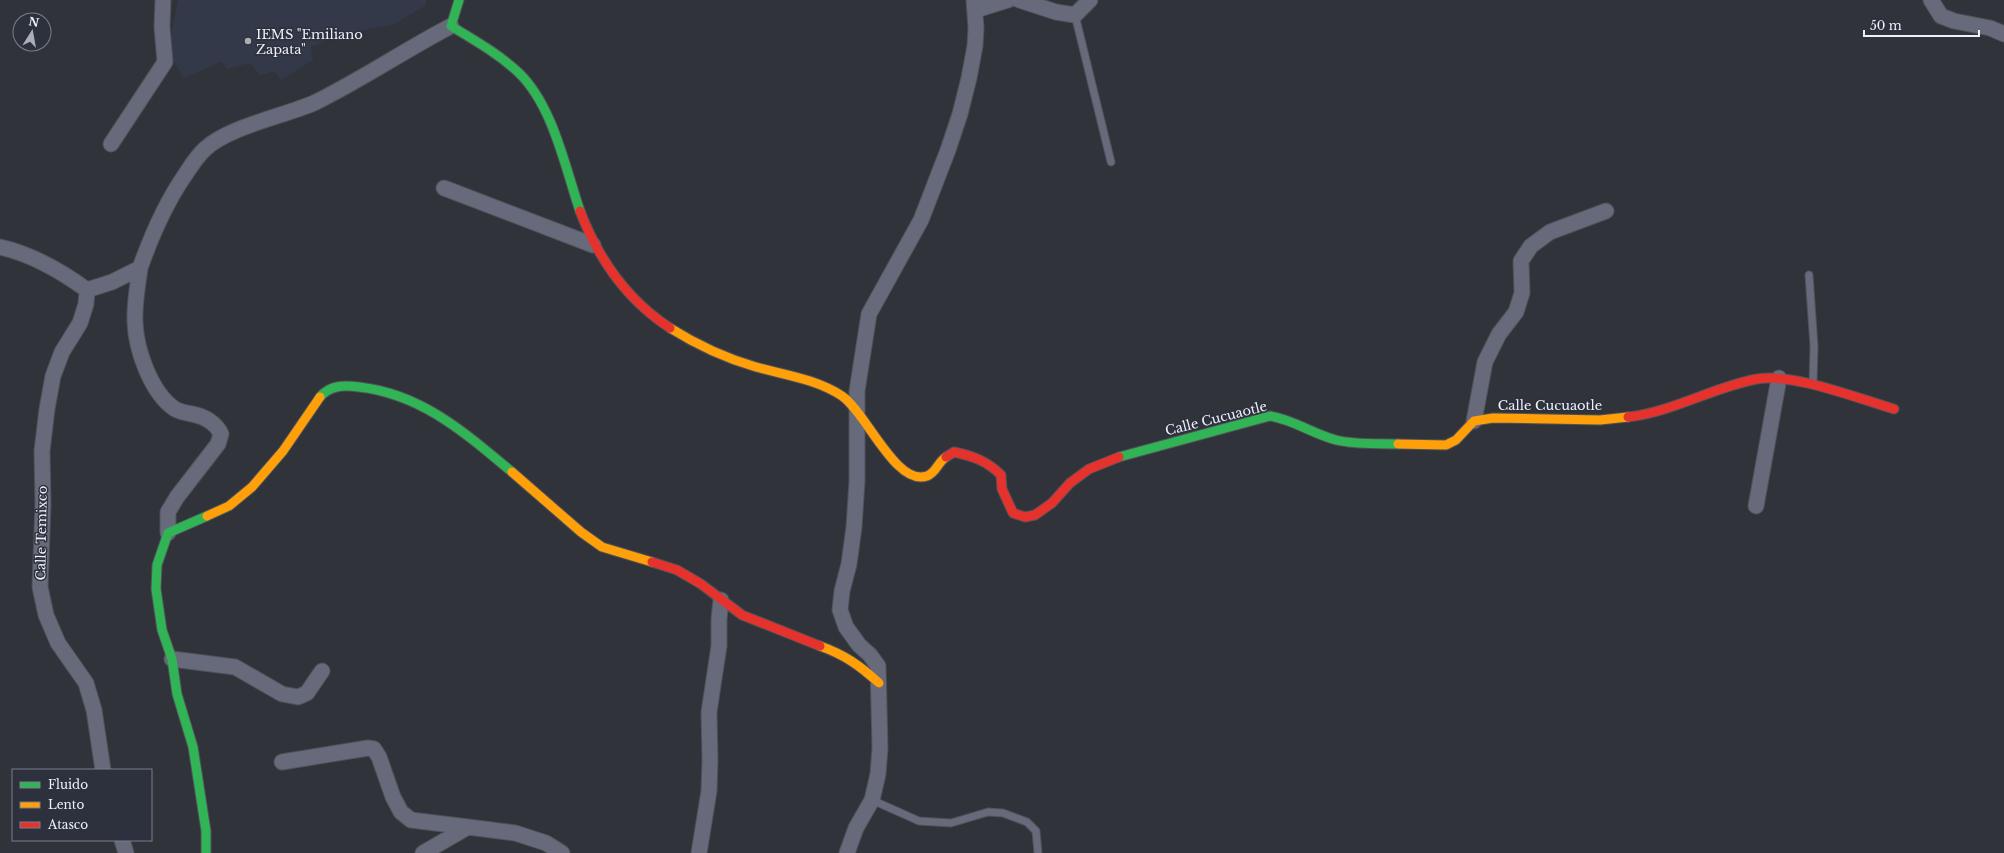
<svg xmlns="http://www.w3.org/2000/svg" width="2004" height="853" font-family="'Libre Baskerville',serif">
<rect width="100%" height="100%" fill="#31333a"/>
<path fill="#34394a" d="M 178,0 L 426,0 L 426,5 L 395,24 L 339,35 L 311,47 L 313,60 L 281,80 L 274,71 L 260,75 L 250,63 L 227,69 L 222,61 L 184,78 L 168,52 Z"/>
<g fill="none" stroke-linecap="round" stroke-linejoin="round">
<g stroke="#505258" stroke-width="9">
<path id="lane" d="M 1075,15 L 1111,162
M 1809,275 L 1814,346 L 1813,383
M 872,800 L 919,821 L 951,823 L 988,812 L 1003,813 L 1027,822 L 1036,831 L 1038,853"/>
</g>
<g stroke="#505258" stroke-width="17">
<path id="street" d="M 1019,0 L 1056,12 L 1075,15 L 1090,0
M 1931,0 L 1941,16 L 1954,21 L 1990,28 L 2004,34
M 976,10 L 1008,0
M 111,144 L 165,62 L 162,27 L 163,0
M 444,188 L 593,245
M 0,247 C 32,254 61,271 87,290
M 140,268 C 138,285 134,304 135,322 C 136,350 151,393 175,409 C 180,412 186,413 192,414 C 204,416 216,423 221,434 L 218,444 L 177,497 L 168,512 L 168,533
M 87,290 L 86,304 L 80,323 L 62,352 L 53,376 L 47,409 L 42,451 L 43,504 L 40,587 L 46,615 L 58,643 L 86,683 L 94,710 L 103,770
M 87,290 L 112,282 L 140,268 C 152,234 165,204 185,175 C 191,166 197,156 205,149 C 228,127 284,116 314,103 C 361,80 405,50 451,26
M 1474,421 L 1485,362 L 1499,334 L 1516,312 L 1522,293 L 1521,261 L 1531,246 L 1550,232 L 1606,211
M 1756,506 L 1779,378
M 172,659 L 235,667 L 282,694 L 298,697 L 307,693 L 322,671
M 282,762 L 368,748 L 374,749 L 379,757 L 393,797 L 401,812 L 411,820 L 468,827
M 122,840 L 126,853
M 423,853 L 468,827 L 515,833 L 546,843 L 562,853
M 699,853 L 709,791 L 710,760 L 709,712 L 719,646 L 719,619 L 721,600
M 847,853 L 856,828 L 872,800 L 878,774 L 880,748 L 878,666 L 870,655 L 859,645 L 846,627 L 840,610 L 842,591 L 849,564 L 854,527 L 857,481 L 857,391 L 869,314 L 921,220 L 948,150 L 960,114 L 969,78 L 975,46 L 976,28 L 974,0"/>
</g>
<g stroke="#505258" stroke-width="11">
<path id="fast" d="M 459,0 L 451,26 C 474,40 499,54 519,73 C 553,106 565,167 580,211
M 320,397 C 330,385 344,385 359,387 C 422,394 465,433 512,472
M 1119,457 L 1270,416 C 1294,420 1313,434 1336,440 C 1355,445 1378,443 1398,444
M 206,853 L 206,831 L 193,747 L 177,694 L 172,659 L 162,630 L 156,589 L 157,565 L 168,533 L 207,516"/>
</g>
<g stroke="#505258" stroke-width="11">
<path id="slow" d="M 670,328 C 697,345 725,358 756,367 C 785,375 816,379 842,396 C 866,412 896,487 927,476 C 936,473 938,462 946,457
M 1398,444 L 1446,445 L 1456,440 L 1474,421 L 1493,418 L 1600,420 L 1628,417
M 512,472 L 581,532 L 602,547 L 652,562
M 207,516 L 229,506 L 252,487 L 283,451 L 320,397
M 820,646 C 845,655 859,665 879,683"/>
</g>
<g stroke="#505258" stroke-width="11">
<path id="jam" d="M 580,211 C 598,258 627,300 670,328
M 1628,417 C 1673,412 1713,387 1757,379 C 1795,373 1856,398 1894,409
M 946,457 L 954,452 C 973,456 987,461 1001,475 L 1002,489 L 1013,513 L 1025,517 L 1035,515 L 1052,503 L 1070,483 L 1089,469 L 1119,457
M 652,562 L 677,570 L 701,584 L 742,615 L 820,646"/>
</g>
<use href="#lane" stroke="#666a7b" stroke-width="7"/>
<use href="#street" stroke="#666a7b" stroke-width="15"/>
<use href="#fast" stroke="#30b455" stroke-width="9"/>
<use href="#slow" stroke="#ff9f0a" stroke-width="9"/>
<use href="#jam" stroke="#e5322d" stroke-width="9"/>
</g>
<circle fill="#acaeb6" stroke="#2d313e" stroke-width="1.5" cx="248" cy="41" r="4"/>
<g text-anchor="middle" stroke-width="3" stroke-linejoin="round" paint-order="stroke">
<g font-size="13" fill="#eef1f9" stroke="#2d313e" text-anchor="start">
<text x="256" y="39">IEMS "Emiliano<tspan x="256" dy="15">Zapata"</tspan></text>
</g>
<g font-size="13" fill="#eef1f9" stroke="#2d313e">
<text x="1550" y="410">Calle Cucuaotle</text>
<text transform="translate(1216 418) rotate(-14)" y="5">Calle Cucuaotle</text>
<text transform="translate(41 533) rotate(-89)" y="5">Calle Temixco</text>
</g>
</g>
<rect x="12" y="769" width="140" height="72" fill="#2d313e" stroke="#7a7e89"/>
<rect x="20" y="782" width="20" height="6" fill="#30b455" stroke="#7a7e89"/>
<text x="48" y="789" font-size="12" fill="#eef1f9">Fluido</text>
<rect x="20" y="802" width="20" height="6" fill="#ff9f0a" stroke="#7a7e89"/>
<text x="48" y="809" font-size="12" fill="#eef1f9">Lento</text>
<rect x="20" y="822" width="20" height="6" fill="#e5322d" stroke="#7a7e89"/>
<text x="48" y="829" font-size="12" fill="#eef1f9">Atasco</text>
<g transform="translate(32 32) rotate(11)"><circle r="19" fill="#2d313e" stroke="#7a7e89"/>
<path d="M0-3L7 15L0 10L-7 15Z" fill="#acaeb6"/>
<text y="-6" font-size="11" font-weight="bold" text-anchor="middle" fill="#eef1f9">N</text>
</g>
<path d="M1864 30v6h115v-6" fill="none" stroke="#eef1f9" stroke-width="2"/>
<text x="1870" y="30" font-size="12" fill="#eef1f9" stroke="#2d313e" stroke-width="3" paint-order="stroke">50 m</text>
</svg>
